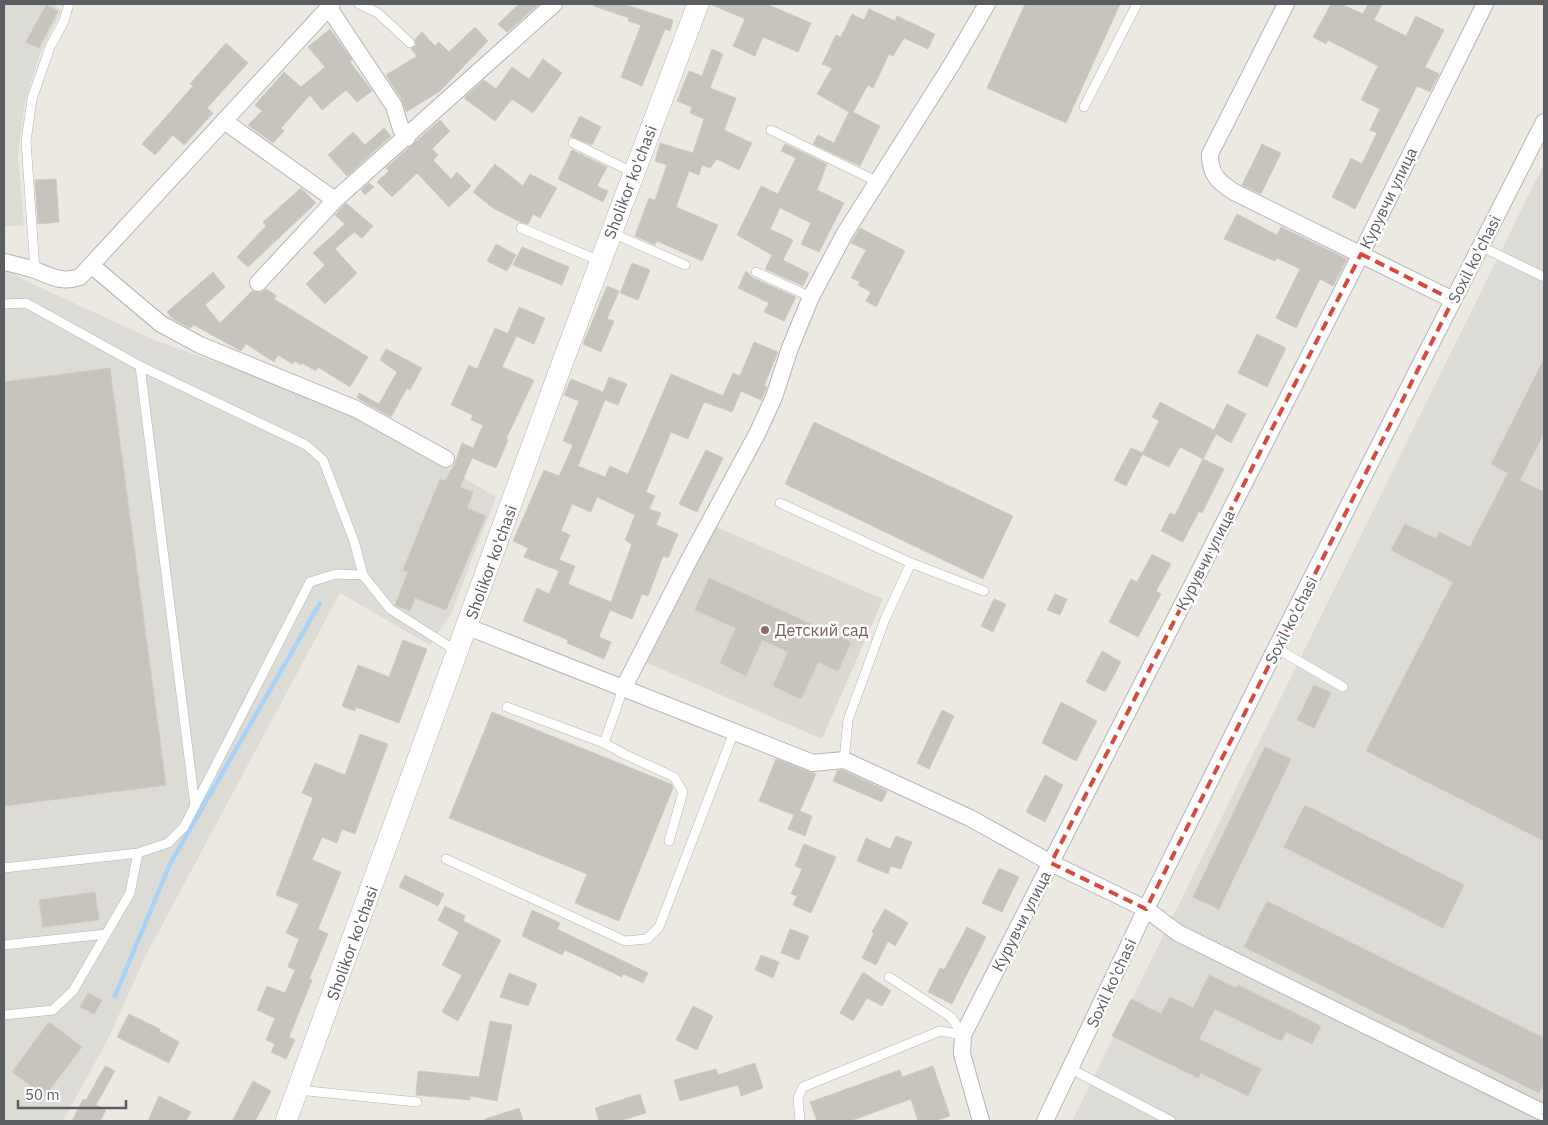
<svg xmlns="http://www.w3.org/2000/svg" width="1548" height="1125" font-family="'IBM Plex Sans',sans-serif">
<rect width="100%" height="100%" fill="#ece9e2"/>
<path fill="#dddbd6" d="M 4,4 L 54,4 L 61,11 L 40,54 L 25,101 L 18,155 L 24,225 L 4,227 Z
M 1544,164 L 1544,1121 L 1072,1121 Z
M 4,268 L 28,282 L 154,340 L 348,409 L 496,497 L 451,614 L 430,645 L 340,593 L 146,955 L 109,1037 L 63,1121 L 4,1121 Z"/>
<path fill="#dbd8d0" d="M 714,526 L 883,599 L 822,739 L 645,662 Z"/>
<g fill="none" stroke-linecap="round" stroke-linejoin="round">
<path stroke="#a6d3f7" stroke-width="4.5" d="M 115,996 L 170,864 L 320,603"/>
</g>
<path fill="#c7c4be" stroke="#d0cbc1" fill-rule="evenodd" d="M 519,4 L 539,4 L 507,32 L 498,24 Z
M 594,4 L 623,4 L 673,20 L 670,31 L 665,29 L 642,86 L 621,77 L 641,25 L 628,21 L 629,18 L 594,6 Z
M 710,4 L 766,4 L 811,23 L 798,52 L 763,37 L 755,56 L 733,46 L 745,19 Z
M 1025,4 L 1120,4 L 1066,123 L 987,88 Z
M 1331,4 L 1341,4 L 1363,14 L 1368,4 L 1382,4 L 1374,20 L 1406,36 L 1416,16 L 1444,30 L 1425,67 L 1439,74 L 1430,92 L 1417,86 L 1355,209 L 1332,197 L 1351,158 L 1362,164 L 1377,133 L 1370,130 L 1380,109 L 1361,100 L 1378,66 L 1328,40 L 1326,44 L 1313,37 Z
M 46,5 L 58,11 L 39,48 L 26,42 Z
M 869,9 L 895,21 L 897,16 L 935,34 L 928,49 L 904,38 L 893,56 L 889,54 L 873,88 L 868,85 L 853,112 L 880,126 L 860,166 L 813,144 L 818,135 L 834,143 L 849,112 L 817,94 L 832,68 L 822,64 L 836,35 L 841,37 L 852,14 L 864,20 Z
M 475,27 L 488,41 L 440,91 L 406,112 L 402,100 L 386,75 L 417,56 L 411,49 L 416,45 L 415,39 L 422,32 L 435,46 L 439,42 L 449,52 Z
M 330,29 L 352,60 L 350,62 L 372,91 L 357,102 L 346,90 L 322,110 L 310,95 L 281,128 L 284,131 L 273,143 L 248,125 L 262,111 L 255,105 L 284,72 L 301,87 L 325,67 L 308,47 Z
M 226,43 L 248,63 L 207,108 L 213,113 L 184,145 L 173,135 L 155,155 L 142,144 L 193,86 L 190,84 Z
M 712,49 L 723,54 L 710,88 L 736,98 L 724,130 L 752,143 L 739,170 L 717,159 L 710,168 L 702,165 L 699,175 L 689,171 L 676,207 L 718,225 L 702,261 L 657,241 L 655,245 L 635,236 L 649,198 L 655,200 L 667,165 L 655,161 L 660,143 L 693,153 L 704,119 L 690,113 L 692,107 L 677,101 L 689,71 L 702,76 Z
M 543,59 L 562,73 L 533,113 L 512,99 L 495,121 L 464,98 L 484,80 L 496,89 L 512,67 L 529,79 Z
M 580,116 L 601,127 L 592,145 L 570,136 Z
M 440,120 L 450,131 L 432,149 L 438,155 L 433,160 L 451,179 L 457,172 L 471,186 L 449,207 L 417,173 L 392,197 L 377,182 L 389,171 L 386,168 Z
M 384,128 L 391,136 L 347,176 L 328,155 L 353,132 L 365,145 Z
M 785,144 L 827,164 L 817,190 L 844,203 L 819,252 L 801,244 L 811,223 L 780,208 L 770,229 L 793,240 L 783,260 L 809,273 L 803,286 L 765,269 L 772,255 L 737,235 L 761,186 L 778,194 L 796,158 L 781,151 Z
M 1262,144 L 1281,153 L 1261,194 L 1242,185 Z
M 572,150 L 607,167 L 597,186 L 608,191 L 603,202 L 558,179 Z
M 495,164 L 523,186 L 530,174 L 557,188 L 540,218 L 533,214 L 528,224 L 520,222 L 493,208 L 473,192 Z
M 56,179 L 59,222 L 38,224 L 35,180 Z
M 369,183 L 374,187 L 365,195 L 361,190 Z
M 301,188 L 316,203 L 248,267 L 237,257 L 266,226 L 263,222 Z
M 346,203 L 373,226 L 362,238 L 354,232 L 335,249 L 357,273 L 325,304 L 306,284 L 325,265 L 313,253 L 345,224 L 335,215 Z
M 1237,214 L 1277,235 L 1281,227 L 1347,259 L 1333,286 L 1320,279 L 1296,328 L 1276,318 L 1300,269 L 1277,258 L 1275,261 L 1224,239 Z
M 860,228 L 905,251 L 876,307 L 866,301 L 871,292 L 858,285 L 860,282 L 851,278 L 866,250 L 851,243 Z
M 496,244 L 516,255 L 507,271 L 487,261 Z
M 522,247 L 569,267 L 562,285 L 513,265 Z
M 632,263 L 650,270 L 638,300 L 620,293 Z
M 746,271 L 753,278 L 796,297 L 784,321 L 764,312 L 769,303 L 738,288 Z
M 213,272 L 225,287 L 205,305 L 220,323 L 252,291 L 260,293 L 266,289 L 276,295 L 274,299 L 368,357 L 350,387 L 318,367 L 316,371 L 302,363 L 301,365 L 295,361 L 293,364 L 278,355 L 274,362 L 246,344 L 241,351 L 194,325 L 190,328 L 173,319 L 167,312 Z
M 607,286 L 619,291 L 607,319 L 614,321 L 601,352 L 583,344 Z
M 519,307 L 545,318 L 534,344 L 508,333 Z
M 495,328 L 516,337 L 502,367 L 534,380 L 506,439 L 508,440 L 496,468 L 472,458 L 460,487 L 473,492 L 467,508 L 486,516 L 446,610 L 415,598 L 410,611 L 395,605 L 408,572 L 403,570 L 440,479 L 445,481 L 455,463 L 462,443 L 473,448 L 483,425 L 471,420 L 473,415 L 451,405 L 469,365 L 477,369 Z
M 1257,334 L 1286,348 L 1267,387 L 1238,373 Z
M 754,342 L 778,352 L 764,386 L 767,387 L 761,400 L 741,391 L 732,412 L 704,402 L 688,439 L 671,432 L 646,492 L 655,496 L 649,509 L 661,513 L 656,525 L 678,534 L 668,558 L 663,556 L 648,596 L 642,594 L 632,619 L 610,610 L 599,637 L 611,642 L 604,659 L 567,643 L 568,640 L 523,621 L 537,588 L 549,594 L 559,571 L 524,557 L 528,548 L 513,541 L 544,470 L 559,476 L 573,445 L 563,441 L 579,401 L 564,395 L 571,379 L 603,392 L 609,377 L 627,384 L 618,405 L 605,400 L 578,466 L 605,477 L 610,466 L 628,474 L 671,374 L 723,396 L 733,373 L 740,376 ZM 597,497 L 635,515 L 625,540 L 632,544 L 611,602 L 568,584 L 575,566 L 559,560 L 570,535 L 561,531 L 572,504 L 591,512 Z
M 386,349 L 422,368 L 410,390 L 407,388 L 391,417 L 357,398 L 359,393 L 379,404 L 397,372 L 380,360 Z
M 1544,359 L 1544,433 L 1520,480 L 1544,492 L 1544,841 L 1366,751 L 1453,582 L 1391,550 L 1405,524 L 1436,539 L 1439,532 L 1470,547 L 1508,473 L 1491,464 Z
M 110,368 L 166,785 L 4,806 L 4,382 Z
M 1160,402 L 1214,430 L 1227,404 L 1246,414 L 1231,443 L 1216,434 L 1203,459 L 1180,447 L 1169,467 L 1142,454 L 1159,421 L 1152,417 Z
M 814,422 L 1013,516 L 983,579 L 785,484 Z
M 1131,448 L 1143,453 L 1126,486 L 1114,480 Z
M 706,450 L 723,458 L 697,512 L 679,504 Z
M 1203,459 L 1224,469 L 1202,513 L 1199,511 L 1183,542 L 1161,531 L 1170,513 L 1175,515 Z
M 1152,554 L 1171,564 L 1156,591 L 1161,594 L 1138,637 L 1109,622 L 1131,579 L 1137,582 Z
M 709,578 L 851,642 L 838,671 L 818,662 L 801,699 L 773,686 L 788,652 L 762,640 L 746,676 L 720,663 L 736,628 L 695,610 Z
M 1055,594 L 1067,599 L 1060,615 L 1047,610 Z
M 994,599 L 1006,604 L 993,632 L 981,626 Z
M 403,640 L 427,649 L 399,723 L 356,707 L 355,711 L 342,706 L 358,665 L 389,677 Z
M 1102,651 L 1121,662 L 1105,692 L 1086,682 Z
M 1314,685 L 1331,693 L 1314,728 L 1297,720 Z
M 1061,702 L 1097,721 L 1076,761 L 1042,743 Z
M 942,710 L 954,716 L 929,769 L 917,763 Z
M 492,712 L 671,784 L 673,788 L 619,921 L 575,903 L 587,874 L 449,818 Z
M 360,734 L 388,744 L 355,834 L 342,829 L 337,843 L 322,837 L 312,860 L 341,872 L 318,929 L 328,934 L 309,979 L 312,980 L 289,1037 L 295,1040 L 286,1059 L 271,1052 L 275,1044 L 266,1040 L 275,1018 L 257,1010 L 267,986 L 285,993 L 295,970 L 288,967 L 299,939 L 286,933 L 299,904 L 276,895 L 313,798 L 302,793 L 315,763 L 345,775 Z
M 1265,747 L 1291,759 L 1219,909 L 1193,897 Z
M 776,759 L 816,774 L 800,811 L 812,816 L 805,836 L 788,829 L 794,815 L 759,801 Z
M 842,770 L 887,791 L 882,802 L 833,781 L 837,771 Z
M 1045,775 L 1063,785 L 1045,822 L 1026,812 Z
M 1305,805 L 1464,885 L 1443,928 L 1284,847 Z
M 896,836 L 912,842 L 901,869 L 891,866 L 888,874 L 857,861 L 866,838 L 890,849 Z
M 804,844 L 836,857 L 811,913 L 793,905 L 797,896 L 791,894 L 802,869 L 795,866 Z
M 999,868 L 1019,877 L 1002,912 L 982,903 Z
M 405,875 L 444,894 L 438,906 L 399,887 Z
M 95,892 L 99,920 L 43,927 L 39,900 Z
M 1267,901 L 1544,1038 L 1544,1083 L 1539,1093 L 1244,947 Z
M 445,906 L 465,916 L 463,921 L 501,940 L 458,1021 L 442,1012 L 462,975 L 442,965 L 459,932 L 438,920 Z
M 885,909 L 908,923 L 895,946 L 888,941 L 876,965 L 862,958 L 874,933 L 872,932 Z
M 532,910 L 560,923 L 557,929 L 648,973 L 643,983 L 623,974 L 622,977 L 565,950 L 562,955 L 522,936 Z
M 967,927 L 986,937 L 952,1004 L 928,992 L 940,968 L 944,970 Z
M 790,929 L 809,936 L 799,960 L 781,953 Z
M 761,955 L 779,962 L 773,978 L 755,970 Z
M 863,972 L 891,991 L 882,1006 L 867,998 L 853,1021 L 840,1013 Z
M 509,973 L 537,984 L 528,1006 L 500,997 Z
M 1209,975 L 1236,988 L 1238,985 L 1321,1026 L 1312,1044 L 1286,1032 L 1281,1041 L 1215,1009 L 1199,1039 L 1261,1069 L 1248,1096 L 1201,1073 L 1198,1078 L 1112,1036 L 1131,999 L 1161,1014 L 1170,997 L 1193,1008 Z
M 88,993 L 102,1000 L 94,1014 L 80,1007 Z
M 693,1006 L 713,1016 L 697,1050 L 676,1040 Z
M 129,1014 L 160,1029 L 159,1031 L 179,1042 L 169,1063 L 117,1037 Z
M 490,1021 L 512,1025 L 497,1101 L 470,1096 L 470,1100 L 416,1095 L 418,1071 L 479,1077 Z
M 49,1022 L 82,1047 L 45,1096 L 12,1072 Z
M 755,1063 L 763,1088 L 741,1096 L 738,1085 L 680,1101 L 674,1080 L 716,1069 L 718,1075 Z
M 105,1066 L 115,1071 L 96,1105 L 106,1110 L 100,1121 L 72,1121 L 83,1099 L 86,1100 Z
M 933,1066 L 950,1116 L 935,1121 L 918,1121 L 911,1099 L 850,1121 L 817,1121 L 810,1102 L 900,1070 L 902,1077 Z
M 253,1081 L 271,1091 L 255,1121 L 232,1121 Z
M 640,1094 L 646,1113 L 619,1121 L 599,1121 L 595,1108 Z
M 159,1096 L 191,1112 L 186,1121 L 148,1121 Z
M 519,1108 L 523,1121 L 485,1121 L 485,1119 Z"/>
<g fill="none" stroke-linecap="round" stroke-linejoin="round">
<g stroke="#b2b4b8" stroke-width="10">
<path id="service" d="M 359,4 L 378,13 L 410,43
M 1084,107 L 1137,4
M 771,130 L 878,182
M 573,143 L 634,173
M 521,228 L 600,261
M 612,233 L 685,265
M 1480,246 L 1544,277
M 35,270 L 26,142 L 32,99 L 50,47 L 64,21 L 69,4
M 756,272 L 811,297
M 4,304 L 26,303 L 140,366 L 306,445 L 323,460 L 354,541 L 363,575 L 390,609 L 458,652
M 140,366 L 195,806
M 780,503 L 911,563 L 885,619 L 848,720 L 844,760
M 911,563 L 984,591
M 1276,648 L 1343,687
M 623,689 L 604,743 L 624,754 L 674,777 L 683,792 L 669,841
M 507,707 L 604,743
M 446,859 L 625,941 L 647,939 L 659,927 L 734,732
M 4,868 L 138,853 L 168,843 L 184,827 L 310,582 L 336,574 L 363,575
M 4,945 L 106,934
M 4,1015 L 53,1010 L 73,991 L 130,893 L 138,853
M 1071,1069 L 1171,1121
M 298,1090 L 417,1102
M 800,1121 L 798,1098 L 803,1087 L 940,1031 L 963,1035 L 951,1017 L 889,977"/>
</g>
<g stroke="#b2b4b8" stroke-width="18">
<path id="minor" d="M 1286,4 L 1210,154 C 1210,174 1217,181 1234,192 L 1453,300
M 329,8 L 394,106 L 401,129 L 407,138
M 224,121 L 335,200
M 4,262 C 14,264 25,267 35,270 C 52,277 62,283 80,277 L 332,4
M 91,265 L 161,324 L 200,345 L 356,409 L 446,459
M 258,283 L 335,200 L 554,4
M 468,627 L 813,763 L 844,760 L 970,818 L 1051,863 L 1146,909 L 1178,933 L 1544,1113
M 623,689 L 689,560 L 757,434 L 774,397 L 790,348 L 811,297 L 845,233 L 952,64 L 987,4
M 981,1121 L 962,1054 L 963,1035 L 1361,254 L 1485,4
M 1045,1121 L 1146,909 L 1276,648 L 1544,122"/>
</g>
<g stroke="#b2b4b8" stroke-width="22">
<path id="tertiary" d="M 286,1121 L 563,361 L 698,4"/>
</g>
<use href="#service" stroke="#fff" stroke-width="9"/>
<use href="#minor" stroke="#fff" stroke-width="16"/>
<use href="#tertiary" stroke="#fff" stroke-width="21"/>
<path stroke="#b0b1b1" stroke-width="4" stroke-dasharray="1 6" stroke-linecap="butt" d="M 1540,1121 L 1544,1113"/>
</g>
<path fill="none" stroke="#d9483a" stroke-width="4" stroke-dasharray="10 6" stroke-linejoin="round" d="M 1361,254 L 1453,300 L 1146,909 L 1051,863 Z"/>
<circle fill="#8d6e63" stroke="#fff" stroke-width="2" cx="765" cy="630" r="5"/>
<g text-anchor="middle" stroke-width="5" stroke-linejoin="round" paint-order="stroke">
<g font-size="16" fill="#5a5d61" stroke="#fff">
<text transform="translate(630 182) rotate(-69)" y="6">Sholikor ko'chasi</text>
<text transform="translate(1388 198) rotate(-64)" y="6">Курувчи улица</text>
<text transform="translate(1474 259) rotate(-63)" y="6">Soxil ko'chasi</text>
<text transform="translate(1205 560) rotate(-63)" y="6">Курувчи улица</text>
<text transform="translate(491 562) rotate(-70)" y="6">Sholikor ko'chasi</text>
<text transform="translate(1291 620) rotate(-63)" y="6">Soxil ko'chasi</text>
<text transform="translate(1021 921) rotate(-63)" y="6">Курувчи улица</text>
<text transform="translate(352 943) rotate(-70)" y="6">Sholikor ko'chasi</text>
<text transform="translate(1111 983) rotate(-65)" y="6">Soxil ko'chasi</text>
</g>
<g font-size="16" fill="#785e54" stroke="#fff" text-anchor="start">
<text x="775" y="636">Детский сад</text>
</g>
</g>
<rect width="1548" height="1125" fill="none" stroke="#5a5d61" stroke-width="10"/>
<path d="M18 1100v8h108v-8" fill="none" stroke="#5a5d61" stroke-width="2.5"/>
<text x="25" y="1100" font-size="15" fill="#5a5d61" stroke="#ffffff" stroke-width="4" paint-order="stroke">50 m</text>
</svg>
